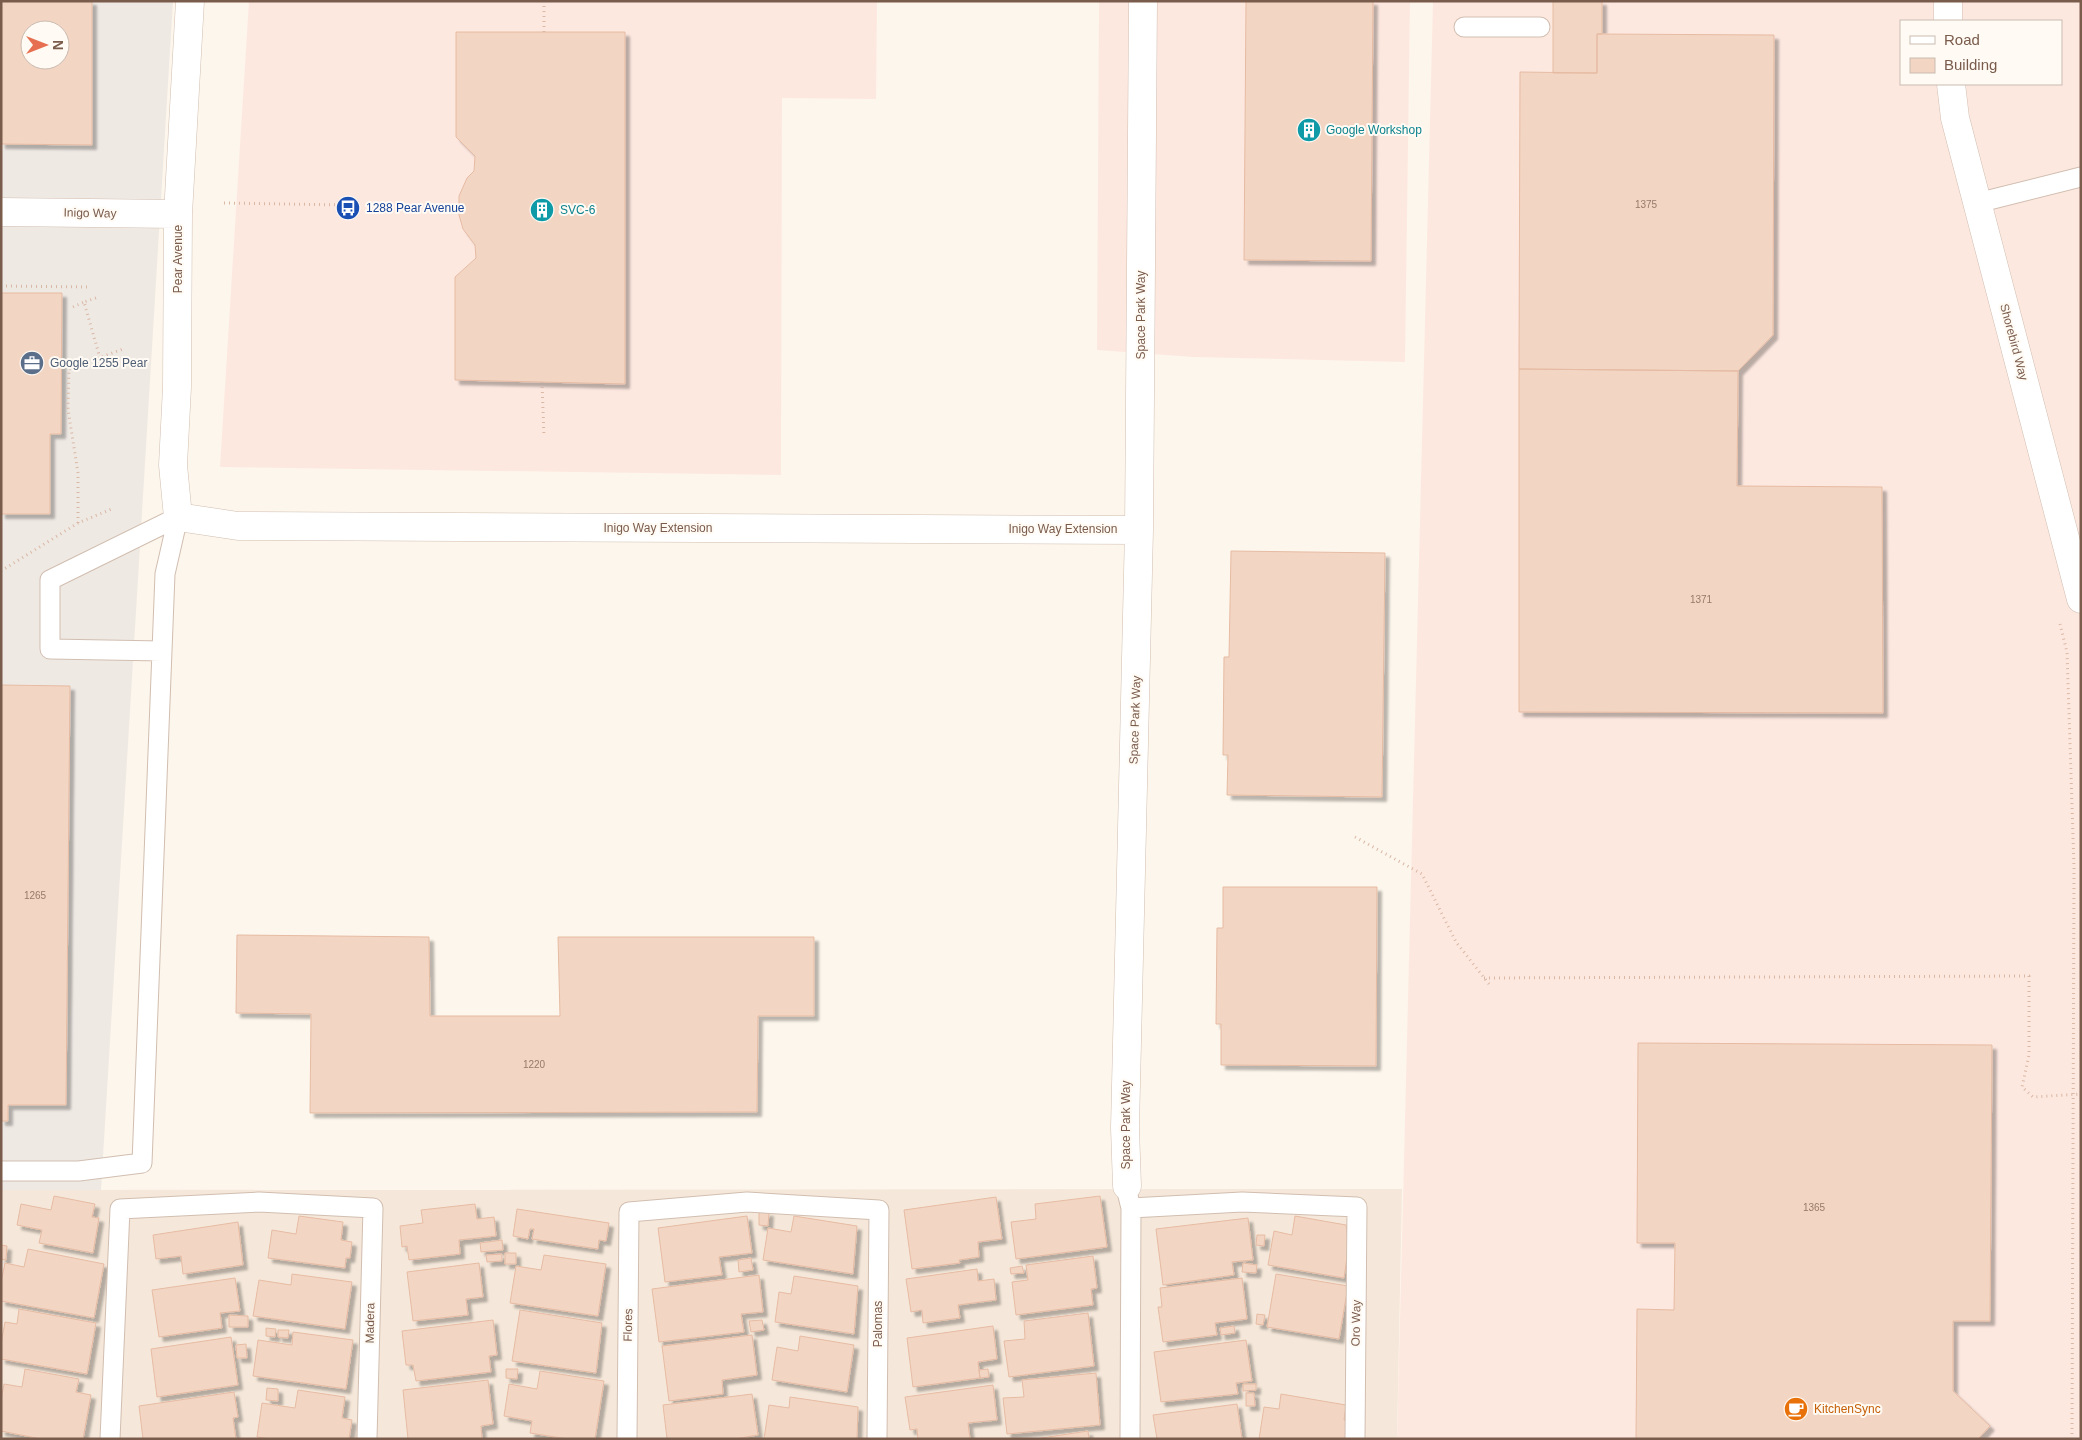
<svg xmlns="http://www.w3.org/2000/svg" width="2082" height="1440" font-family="Arial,sans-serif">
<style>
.residential{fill:#f5e8da}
.commercial{fill:#fde8e0;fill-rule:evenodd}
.industrial{fill:#efe9e4;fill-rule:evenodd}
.building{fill:#f3d5c3;stroke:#e6bba3;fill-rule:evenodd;filter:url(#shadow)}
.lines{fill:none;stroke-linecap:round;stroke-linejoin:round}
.service-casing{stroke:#d1beb0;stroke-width:21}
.minor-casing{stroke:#d1beb0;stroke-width:29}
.path{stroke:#d9b8a5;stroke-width:3;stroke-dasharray:1 4;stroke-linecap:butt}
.service{stroke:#fff;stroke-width:19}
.minor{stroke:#fff;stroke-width:28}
.labels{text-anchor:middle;stroke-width:4;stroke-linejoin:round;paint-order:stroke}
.number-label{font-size:10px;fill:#987a6a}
.culture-label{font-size:12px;fill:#0d838f;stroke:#fffaf3;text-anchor:start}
.transit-label{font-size:12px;fill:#164399;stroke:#fffaf3;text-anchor:start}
.street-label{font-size:12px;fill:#7a5c4d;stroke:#fffaf3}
.service-label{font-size:12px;fill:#4e5e75;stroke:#fffaf3;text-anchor:start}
.food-label{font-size:12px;fill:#c56008;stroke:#fffaf3;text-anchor:start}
</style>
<defs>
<filter id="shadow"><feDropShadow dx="4.5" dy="4.5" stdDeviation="1" flood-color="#0004"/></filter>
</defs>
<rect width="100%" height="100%" fill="#fdf6ec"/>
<!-- residential -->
<path class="residential" d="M 1402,1189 L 1397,1439 L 1,1439 L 1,1190 Z"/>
<!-- commercial -->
<path class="commercial" d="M 249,1 L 877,1 L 876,99 L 782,98 L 781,475 L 220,467 Z
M 1099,1 L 1410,1 L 1405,362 L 1193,357 L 1097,350 Z
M 1433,1 L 2081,1 L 2081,1439 L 1397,1439 ZM 1901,21 L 2061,21 L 2061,84 L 1901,84 Z"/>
<!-- industrial -->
<path class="industrial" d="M 1,1 L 173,1 L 101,1190 L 1,1190 ZM 30,30 L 60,30 L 60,60 L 30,60 Z"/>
<!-- building -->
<path class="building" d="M 1,1 L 92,1 L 92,145 L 1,144 ZM 30,30 L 60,30 L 60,60 L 30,60 Z
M 1246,1 L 1373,1 L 1371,261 L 1244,260 Z
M 1553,1 L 1602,1 L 1602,34 L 1597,34 L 1597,73 L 1553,73 Z
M 456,32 L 625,32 L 625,384 L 455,380 L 455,277 L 476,258 L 475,245 L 463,229 L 459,215 L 459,196 L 467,178 L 474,171 L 475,156 L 456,137 Z
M 1597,34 L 1774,35 L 1773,335 L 1738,371 L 1519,369 L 1520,72 L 1597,73 Z
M 1,293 L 62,293 L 61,434 L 50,434 L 50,514 L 1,514 Z
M 1519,369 L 1738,371 L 1737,486 L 1882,487 L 1883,713 L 1519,712 Z
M 1231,551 L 1385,553 L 1382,797 L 1227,795 L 1228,755 L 1223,755 L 1224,657 L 1229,657 Z
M 1,685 L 70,686 L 66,1105 L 8,1105 L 8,1121 L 1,1121 Z
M 1223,887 L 1377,887 L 1376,1066 L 1221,1065 L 1221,1024 L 1216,1024 L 1217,928 L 1223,928 Z
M 237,935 L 429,937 L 430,1016 L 560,1016 L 558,937 L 814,937 L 814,1016 L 758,1016 L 757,1112 L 310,1113 L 311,1014 L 236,1013 Z
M 1638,1043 L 1992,1045 L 1990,1321 L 1953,1321 L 1953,1391 L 1990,1426 L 1978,1439 L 1636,1439 L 1637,1309 L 1674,1310 L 1675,1243 L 1637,1243 Z
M 54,1196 L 95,1204 L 92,1217 L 99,1218 L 93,1253 L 39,1243 L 42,1230 L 17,1225 L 21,1204 L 51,1210 Z
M 1100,1196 L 1107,1247 L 1016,1259 L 1011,1222 L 1036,1219 L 1035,1204 Z
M 996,1197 L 1002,1239 L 978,1242 L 979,1257 L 959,1260 L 960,1263 L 912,1269 L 904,1210 Z
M 475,1204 L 477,1219 L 494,1217 L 496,1236 L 459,1240 L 460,1254 L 409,1260 L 407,1246 L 402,1247 L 400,1226 L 423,1223 L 421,1210 Z
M 517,1209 L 609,1223 L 606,1241 L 599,1240 L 598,1249 L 532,1239 L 534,1229 L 530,1229 L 528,1239 L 513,1236 Z
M 759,1212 L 769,1212 L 768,1226 L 759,1225 Z
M 299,1216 L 343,1222 L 341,1240 L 352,1242 L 350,1258 L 346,1258 L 345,1268 L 268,1258 L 272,1230 L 296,1234 Z
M 747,1216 L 752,1253 L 719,1257 L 722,1275 L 665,1282 L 658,1228 Z
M 794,1216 L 857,1226 L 853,1274 L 763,1260 L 768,1228 L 791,1232 Z
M 1295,1216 L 1346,1225 L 1349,1243 L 1344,1278 L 1268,1265 L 1274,1231 L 1292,1235 Z
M 1248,1218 L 1253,1260 L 1232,1262 L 1234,1275 L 1163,1285 L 1156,1229 Z
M 238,1222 L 243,1265 L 183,1274 L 181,1256 L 156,1259 L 153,1235 Z
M 1257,1235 L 1265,1235 L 1264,1246 L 1256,1245 Z
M 502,1240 L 503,1250 L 481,1252 L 480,1243 Z
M 1,1245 L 7,1246 L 6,1260 L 1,1259 Z
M 28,1249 L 104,1264 L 94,1318 L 1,1301 L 1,1282 L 5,1263 L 24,1267 Z
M 505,1253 L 516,1253 L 516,1264 L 505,1264 Z
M 502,1254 L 502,1261 L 487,1262 L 486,1255 Z
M 544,1255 L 606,1264 L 598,1316 L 510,1303 L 516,1266 L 541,1270 Z
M 1093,1256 L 1097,1288 L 1091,1289 L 1093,1305 L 1016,1315 L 1012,1282 L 1028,1280 L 1026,1265 Z
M 751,1258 L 753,1270 L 739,1272 L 738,1260 Z
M 479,1263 L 483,1297 L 466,1299 L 468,1315 L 413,1321 L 407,1272 Z
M 1243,1263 L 1257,1265 L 1256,1273 L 1242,1272 Z
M 1022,1266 L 1024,1273 L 1011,1274 L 1010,1268 Z
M 977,1269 L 978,1281 L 994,1279 L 996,1300 L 958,1305 L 960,1318 L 923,1323 L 922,1310 L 911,1312 L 906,1279 Z
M 292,1274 L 352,1282 L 345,1329 L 253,1316 L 259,1280 L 291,1285 Z
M 1276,1274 L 1348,1286 L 1339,1339 L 1267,1327 Z
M 759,1275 L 763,1312 L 741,1314 L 744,1332 L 659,1342 L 652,1289 Z
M 794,1276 L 858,1286 L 854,1334 L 775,1322 L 779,1292 L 791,1294 Z
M 235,1278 L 240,1311 L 220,1313 L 222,1328 L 159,1337 L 152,1290 Z
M 1242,1278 L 1247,1319 L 1215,1323 L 1217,1335 L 1163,1342 L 1158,1307 L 1162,1307 L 1160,1288 Z
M 19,1309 L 96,1323 L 87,1374 L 1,1359 L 1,1344 L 5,1322 L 17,1324 Z
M 520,1310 L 602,1323 L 596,1373 L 512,1361 Z
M 1088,1313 L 1094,1366 L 1009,1377 L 1004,1341 L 1025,1339 L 1024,1321 Z
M 1257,1314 L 1265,1315 L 1263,1325 L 1256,1324 Z
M 229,1315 L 248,1316 L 248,1327 L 229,1327 Z
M 493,1320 L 497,1355 L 489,1356 L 491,1372 L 416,1381 L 413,1365 L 406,1365 L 402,1331 Z
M 762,1320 L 764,1330 L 751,1332 L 749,1321 Z
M 993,1326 L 997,1359 L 978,1362 L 980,1378 L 913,1387 L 907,1338 Z
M 1234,1326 L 1235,1333 L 1221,1335 L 1220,1328 Z
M 266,1328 L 276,1329 L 275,1337 L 266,1336 Z
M 278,1330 L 289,1330 L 288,1338 L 278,1337 Z
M 293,1332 L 353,1340 L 346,1389 L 253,1376 L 258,1340 L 292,1345 Z
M 752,1335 L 757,1375 L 722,1380 L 723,1394 L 669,1401 L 662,1346 Z
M 800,1336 L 854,1345 L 847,1392 L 772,1380 L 777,1347 L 798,1351 Z
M 231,1337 L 238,1385 L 157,1397 L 151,1349 Z
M 1246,1340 L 1252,1381 L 1236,1383 L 1238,1394 L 1161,1402 L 1154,1352 Z
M 246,1344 L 247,1358 L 237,1358 L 236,1345 Z
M 25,1369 L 79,1379 L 76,1392 L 91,1395 L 83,1439 L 41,1439 L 1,1431 L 1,1400 L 4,1384 L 22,1387 Z
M 506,1369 L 518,1369 L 517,1379 L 506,1378 Z
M 988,1369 L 989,1377 L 980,1378 L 979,1370 Z
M 540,1371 L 604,1381 L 595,1439 L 568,1439 L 530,1433 L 532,1421 L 504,1416 L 509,1384 L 537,1389 Z
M 1096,1373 L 1100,1425 L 1007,1434 L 1003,1398 L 1024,1397 L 1022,1380 Z
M 488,1380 L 493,1424 L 481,1426 L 482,1439 L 408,1439 L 403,1390 Z
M 1243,1384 L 1256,1384 L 1256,1390 L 1243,1391 Z
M 993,1385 L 997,1420 L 968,1423 L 970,1439 L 918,1439 L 917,1429 L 910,1430 L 905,1397 Z
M 267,1388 L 278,1389 L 278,1401 L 266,1400 Z
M 298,1390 L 345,1397 L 342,1418 L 352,1420 L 349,1439 L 271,1439 L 257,1437 L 262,1403 L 295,1408 Z
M 234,1392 L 238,1417 L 233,1418 L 236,1439 L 143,1439 L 139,1406 Z
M 1246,1393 L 1254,1393 L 1255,1406 L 1246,1406 Z
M 752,1394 L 758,1435 L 734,1439 L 667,1439 L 663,1405 Z
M 1281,1394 L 1346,1405 L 1344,1420 L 1348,1421 L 1345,1439 L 1259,1439 L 1264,1407 L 1279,1409 Z
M 790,1397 L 858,1407 L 857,1439 L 764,1439 L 769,1405 L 789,1408 Z
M 1237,1404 L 1242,1439 L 1157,1439 L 1153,1415 Z
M 1088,1431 L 1089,1439 L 1035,1439 Z"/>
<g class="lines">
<!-- service casing -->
<g class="service-casing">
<path id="service" d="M 1464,27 L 1540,27
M 1977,203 L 2081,177
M 162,651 L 50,649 L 50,580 L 178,517
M 1,1171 L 79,1171 L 142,1163 L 165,574 L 178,517
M 1128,1196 L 1131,1208 L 1130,1439
M 1131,1208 L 1242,1202 L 1357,1207 L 1355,1439
M 110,1439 L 120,1209 L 259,1202 L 373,1208 L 367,1439
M 627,1439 L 629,1212 L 747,1202 L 879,1210 L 877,1439"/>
</g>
<!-- minor casing -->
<g class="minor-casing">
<path id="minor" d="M 190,1 L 178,214 L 177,387 L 173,465 L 178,517 L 238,526 L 1139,530
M 1948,21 L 1948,1
M 1951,84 L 1955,118 L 2081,599
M 1,212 L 178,214
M 1127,1186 L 1125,1128 L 1139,530 L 1143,1"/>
</g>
<!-- path -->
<path class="path" d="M 544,1 L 544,32
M 224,203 L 345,205
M 1,286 L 90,287
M 96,298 L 84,302 L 100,358
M 73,307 L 84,302
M 542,382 L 544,437
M 78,523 L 78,473 L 68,409 L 69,369 L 123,349
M 1,571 L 78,523 L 114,508
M 2060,624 L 2067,652 L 2074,867 L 2072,1439
M 1355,837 L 1422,874 L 1456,942 L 1489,984
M 1484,978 L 2029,976 L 2029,1055 L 2022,1087 L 2033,1097 L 2081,1094"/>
<!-- service -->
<use href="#service" class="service"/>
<!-- minor -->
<use href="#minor" class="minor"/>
</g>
<!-- icons -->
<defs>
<g id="building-disc" transform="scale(1.25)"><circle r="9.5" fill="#0f9aa8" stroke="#fffaf3"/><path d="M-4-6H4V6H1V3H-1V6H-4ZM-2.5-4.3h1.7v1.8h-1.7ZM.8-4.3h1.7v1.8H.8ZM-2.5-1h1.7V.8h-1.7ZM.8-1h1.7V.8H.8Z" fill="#fff"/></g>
<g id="bus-disc" transform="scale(1.25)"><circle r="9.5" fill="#1a4fb4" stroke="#fffaf3"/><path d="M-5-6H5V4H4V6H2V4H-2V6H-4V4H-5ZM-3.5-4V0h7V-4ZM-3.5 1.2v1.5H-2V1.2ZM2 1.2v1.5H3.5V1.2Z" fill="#fff"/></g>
<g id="office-disc" transform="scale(1.25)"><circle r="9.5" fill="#5c6f8a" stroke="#fffaf3"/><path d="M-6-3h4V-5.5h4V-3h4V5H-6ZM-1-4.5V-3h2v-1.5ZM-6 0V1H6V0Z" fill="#fff"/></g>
<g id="cafe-disc" transform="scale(1.25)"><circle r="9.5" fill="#e8710a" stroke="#fffaf3"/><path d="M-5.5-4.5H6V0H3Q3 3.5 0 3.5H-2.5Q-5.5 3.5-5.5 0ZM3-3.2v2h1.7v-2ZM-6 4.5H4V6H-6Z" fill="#fff"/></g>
</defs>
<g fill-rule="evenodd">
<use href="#building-disc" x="1309" y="130"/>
<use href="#bus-disc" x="348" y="208"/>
<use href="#building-disc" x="542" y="210"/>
<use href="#office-disc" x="32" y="363"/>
<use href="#cafe-disc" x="1796" y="1409"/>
</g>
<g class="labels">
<!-- number labels -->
<g class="number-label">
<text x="1646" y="208">1375</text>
<text x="1701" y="603">1371</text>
<text x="35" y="899">1265</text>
<text x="534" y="1068">1220</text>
<text x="1814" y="1211">1365</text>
</g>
<!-- culture labels -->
<g class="culture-label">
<text x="1326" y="134">Google Workshop</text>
<text x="560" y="214">SVC-6</text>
</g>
<!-- transit labels -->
<g class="transit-label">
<text x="366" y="212">1288 Pear Avenue</text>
</g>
<!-- street labels -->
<g class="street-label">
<text transform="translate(90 213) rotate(1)" y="4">Inigo Way</text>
<text transform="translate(178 259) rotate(-90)" y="4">Pear Avenue</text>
<text transform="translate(1141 315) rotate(-90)" y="4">Space Park Way</text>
<text transform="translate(2014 342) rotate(75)" y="4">Shorebird Way</text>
<text x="658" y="532">Inigo Way Extension</text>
<text x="1063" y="533">Inigo Way Extension</text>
<text transform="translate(1135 720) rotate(-88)" y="4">Space Park Way</text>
<text transform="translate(1126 1125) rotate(-90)" y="4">Space Park Way</text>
<text transform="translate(370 1323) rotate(-89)" y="4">Madera</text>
<text transform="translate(1356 1323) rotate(-89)" y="4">Oro Way</text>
<text transform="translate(878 1324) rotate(-90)" y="4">Palomas</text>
<text transform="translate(628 1325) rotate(-89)" y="4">Flores</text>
</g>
<!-- service labels -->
<g class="service-label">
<text x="50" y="367">Google 1255 Pear</text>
</g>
<!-- food labels -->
<g class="food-label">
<text x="1814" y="1413">KitchenSync</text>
</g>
</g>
<!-- border -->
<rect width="2082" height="1440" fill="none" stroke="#7a5c4d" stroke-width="5"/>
<!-- legend -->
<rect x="1900" y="20" width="162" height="65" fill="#fffaf3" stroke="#cabbb1"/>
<rect x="1910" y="36" width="25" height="8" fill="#ffffff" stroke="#cabbb1"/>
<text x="1944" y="45" font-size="15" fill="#7a5c4d">Road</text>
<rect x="1910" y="58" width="25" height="15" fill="#f3d5c3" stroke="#cabbb1"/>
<text x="1944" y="70" font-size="15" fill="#7a5c4d">Building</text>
<!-- north arrow -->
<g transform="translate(45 45) rotate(90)"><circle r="24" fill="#fffaf3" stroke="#cabbb1"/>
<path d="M0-4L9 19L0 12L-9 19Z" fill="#e76f51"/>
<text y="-8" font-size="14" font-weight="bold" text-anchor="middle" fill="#7a5c4d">N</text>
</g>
</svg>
